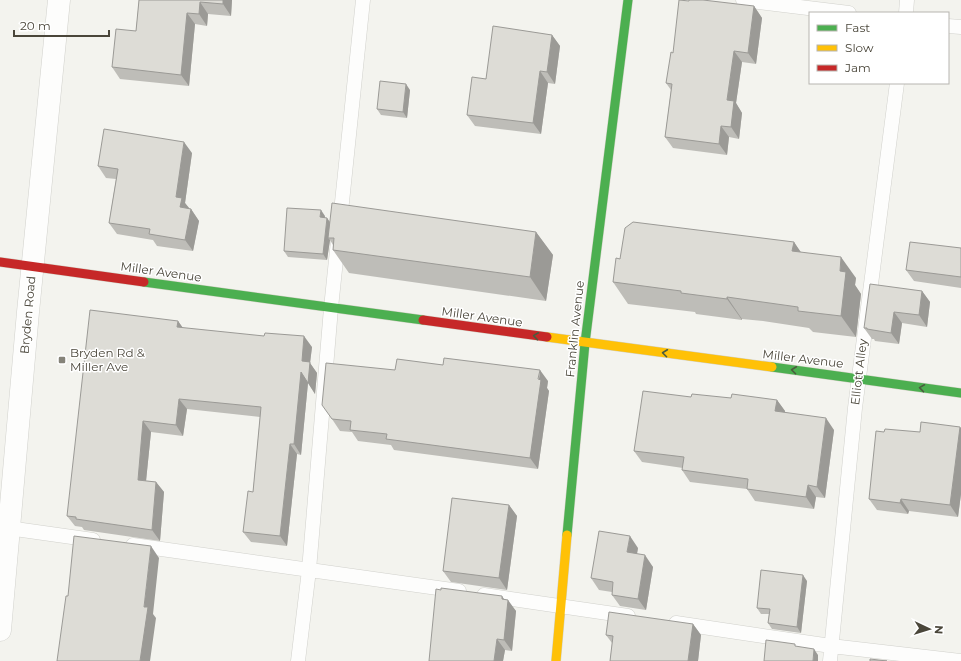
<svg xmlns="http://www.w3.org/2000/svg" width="961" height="661" font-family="Montserrat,sans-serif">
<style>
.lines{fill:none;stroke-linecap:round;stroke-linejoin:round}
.lane-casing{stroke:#d1d1cc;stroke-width:15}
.street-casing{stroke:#d1d1cc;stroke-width:23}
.fast-casing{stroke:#d2d1c5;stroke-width:10}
.slow-casing{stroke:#d2d1c5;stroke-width:10}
.jam-casing{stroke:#d2d1c5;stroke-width:10}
.lane{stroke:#fdfdfc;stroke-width:14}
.street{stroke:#fdfdfc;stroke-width:22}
.fast{stroke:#4caf50;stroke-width:9}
.slow{stroke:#ffc107;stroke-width:9}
.jam{stroke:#c62828;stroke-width:9}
.wall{fill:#bebdb8}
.shaded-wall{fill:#9b9a96}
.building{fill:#dddcd6;stroke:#9b9a96}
.oneway{stroke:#4a5b3e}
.poi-dot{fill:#858379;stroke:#fff;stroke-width:1.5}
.labels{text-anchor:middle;stroke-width:3;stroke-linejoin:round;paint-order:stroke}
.street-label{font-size:12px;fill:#4a463a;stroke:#fff}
.poi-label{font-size:12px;fill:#4a463a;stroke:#fff;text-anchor:start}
</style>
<rect width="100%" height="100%" fill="#f3f3ee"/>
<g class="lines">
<!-- lane casing -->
<g class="lane-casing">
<path id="lane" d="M 743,0 L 849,13
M 906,13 L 907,0
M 948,26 L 961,27
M 1,527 L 93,540
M 133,545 L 459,591
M 484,595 L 628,616
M 676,623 L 831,646 L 961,661
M 298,661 L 309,570 L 331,308 L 363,0
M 830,661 L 855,408 L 897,83"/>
</g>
<!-- street casing -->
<g class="street-casing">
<path id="street" d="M 0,630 L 28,312 L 59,0"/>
</g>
<!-- fast casing -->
<g class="fast-casing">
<path id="fast" d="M 144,282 L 423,320
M 772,367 L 961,393
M 567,535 L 585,343 L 628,0"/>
</g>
<!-- slow casing -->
<g class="slow-casing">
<path id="slow" d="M 547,337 L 772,367
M 556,661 L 567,535"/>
</g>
<!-- jam casing -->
<g class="jam-casing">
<path id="jam" d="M 0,262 L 144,282
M 423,320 L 547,337"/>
</g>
<!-- lane -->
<use href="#lane" class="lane"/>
<!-- street -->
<use href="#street" class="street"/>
<!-- fast -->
<use href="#fast" class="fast"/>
<!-- slow -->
<use href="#slow" class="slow"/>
<!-- jam -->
<use href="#jam" class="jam"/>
</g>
<!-- wall -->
<path class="wall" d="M 139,0 L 232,0 L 231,16 L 208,14 L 207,26 L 195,24 L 189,86 L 120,79 L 112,67 L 136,31 Z
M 754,6 L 762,18 L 756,64 L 742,62 L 736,103 L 742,113 L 739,139 L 729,137 L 727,155 L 673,148 L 665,137 L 671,90 L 666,83 L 673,53 Z
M 552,35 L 560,46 L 555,84 L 548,83 L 541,134 L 475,126 L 467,115 L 486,79 Z
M 410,90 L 407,118 L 381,115 L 377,109 Z
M 192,153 L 185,203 L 189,209 L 191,209 L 199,221 L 193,251 L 157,246 L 153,240 L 117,234 L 109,223 L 116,179 L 106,178 L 98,166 Z
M 325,216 L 325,218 L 327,218 L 330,222 L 536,232 L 553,255 L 546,301 L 349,273 L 333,250 L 333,245 L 330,240 L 327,260 L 288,257 L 284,251 Z
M 794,242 L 800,252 L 856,278 L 855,285 L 861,294 L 856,337 L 813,332 L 809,328 L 763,321 L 742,319 L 742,320 L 696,314 L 695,312 L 628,304 L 613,282 L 620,259 Z
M 961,248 L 961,288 L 914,281 L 906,270 Z
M 922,291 L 930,302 L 927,327 L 902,323 L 899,344 L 875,341 L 874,339 L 872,339 L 864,328 Z
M 178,321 L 183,328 L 312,347 L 310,363 L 317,373 L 315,394 L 308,383 L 301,455 L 297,454 L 287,546 L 251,542 L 243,532 L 253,492 L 260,417 L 187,409 L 183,436 L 151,432 L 146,481 L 156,482 L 164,492 L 160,541 L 84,530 L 82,527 L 75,526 L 67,516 Z
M 395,370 L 548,381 L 547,388 L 549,391 L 538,469 L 394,450 L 391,445 L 358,441 L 352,432 L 340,431 L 332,419 Z
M 691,397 L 777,400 L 785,411 L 785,413 L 834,430 L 825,498 L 816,497 L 814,509 L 755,501 L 747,489 L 690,482 L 682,470 L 683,468 L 642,462 L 634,451 Z
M 961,428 L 961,494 L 958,517 L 909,511 L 908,514 L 877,510 L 869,499 L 884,432 L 920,432 Z
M 509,505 L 517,516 L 507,590 L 451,582 L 443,571 Z
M 638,548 L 637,554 L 653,567 L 646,610 L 620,606 L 612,595 L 612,592 L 599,590 L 591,578 Z
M 807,581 L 801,633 L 772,629 L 768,623 L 769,614 L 761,614 L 757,608 Z
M 504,599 L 516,611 L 512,651 L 505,650 L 503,661 L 429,661 Z
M 693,624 L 701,635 L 698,661 L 610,661 L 612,643 L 606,635 Z"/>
<!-- shaded-wall -->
<path class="shaded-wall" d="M 223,0 L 232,0 L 231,16 L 223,4 Z
M 200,2 L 208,14 L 207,26 L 199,14 Z
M 754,6 L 762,18 L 756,64 L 748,53 Z
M 187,13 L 195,24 L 189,86 L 181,75 Z
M 552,35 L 560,46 L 555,84 L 547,72 Z
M 734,51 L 742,62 L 736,103 L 742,113 L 739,139 L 731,127 L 727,100 Z
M 540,71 L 548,83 L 541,134 L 533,123 Z
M 406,84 L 410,90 L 407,118 L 403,112 Z
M 721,126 L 729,137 L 727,155 L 719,144 Z
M 184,142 L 192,153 L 185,203 L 190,209 L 180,207 L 176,197 Z
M 191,209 L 199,221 L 193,251 L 185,240 Z
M 321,210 L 325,216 L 324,223 L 320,217 Z
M 327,218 L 331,224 L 328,238 L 330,240 L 327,260 L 323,254 Z
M 536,232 L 553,255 L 546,301 L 530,277 Z
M 794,242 L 809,264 L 792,251 Z
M 841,257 L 856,278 L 855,285 L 861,294 L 856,337 L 841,316 L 840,271 Z
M 922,291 L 930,302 L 927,327 L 919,315 Z
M 727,297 L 742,319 L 742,320 L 727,299 Z
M 894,312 L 902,323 L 899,344 L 891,333 Z
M 178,321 L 185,331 L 177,327 Z
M 304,336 L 312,347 L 310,363 L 317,373 L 315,394 L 308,383 L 301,455 L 294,444 Z
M 540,370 L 548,381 L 547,388 L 549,391 L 538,469 L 530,458 Z
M 179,399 L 187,409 L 183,436 L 176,425 Z
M 777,400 L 785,411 L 783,423 L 775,411 Z
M 826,418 L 834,430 L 825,498 L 817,487 Z
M 143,421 L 151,432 L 145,491 L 138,480 Z
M 960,427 L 961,428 L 961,494 L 958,517 L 950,505 Z
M 290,444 L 297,454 L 287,546 L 280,536 Z
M 156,482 L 164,492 L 160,541 L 152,530 Z
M 808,485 L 816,497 L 814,509 L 806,497 Z
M 901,499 L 909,511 L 908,514 L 900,503 Z
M 509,505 L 517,516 L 507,590 L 499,578 Z
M 630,536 L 638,548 L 635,564 L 627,552 Z
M 151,546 L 159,558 L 153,614 L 156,618 L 150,661 L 140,661 L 144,607 Z
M 645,555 L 653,567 L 646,610 L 638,599 Z
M 803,575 L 807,581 L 801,633 L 797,627 Z
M 502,596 L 508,605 L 508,600 L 516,611 L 512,651 L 504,640 Z
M 693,624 L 701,635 L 698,661 L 688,661 Z
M 497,639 L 505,650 L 503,661 L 494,661 Z
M 814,649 L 818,655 L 818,661 L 813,661 Z"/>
<!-- building -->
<path class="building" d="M 139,0 L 223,0 L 223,4 L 200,2 L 199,14 L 187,13 L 181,75 L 112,67 L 116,29 L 136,31 Z
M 679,0 L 689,1 L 689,0 L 703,0 L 754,6 L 748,53 L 734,51 L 727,100 L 734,101 L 731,127 L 721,126 L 719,144 L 665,137 L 672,84 L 666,83 L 671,52 L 673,53 Z
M 493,26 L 552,35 L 547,72 L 540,71 L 533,123 L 467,115 L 472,77 L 486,79 Z
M 380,81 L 406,84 L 403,112 L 377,109 Z
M 104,129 L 184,142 L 176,197 L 182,198 L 180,207 L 191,209 L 185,240 L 149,234 L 150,229 L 109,223 L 118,169 L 98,166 Z
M 332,203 L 536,232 L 530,277 L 333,250 L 334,238 L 328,238 Z
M 287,208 L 321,210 L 320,217 L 327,218 L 323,254 L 284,251 Z
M 633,222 L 794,242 L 792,251 L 841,257 L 840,271 L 846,272 L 841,316 L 798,311 L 798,307 L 748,300 L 727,297 L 727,299 L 681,293 L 681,291 L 613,282 L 616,258 L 620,259 L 625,228 Z
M 910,242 L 961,248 L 961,277 L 906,270 Z
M 870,284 L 922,291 L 919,315 L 894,312 L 891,333 L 867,329 L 867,328 L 864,328 Z
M 90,310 L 178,321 L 177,327 L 264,336 L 265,333 L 304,336 L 302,361 L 310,362 L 308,383 L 301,372 L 294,444 L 290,444 L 280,536 L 243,532 L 248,491 L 253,492 L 261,407 L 179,399 L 176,425 L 143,421 L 138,480 L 156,482 L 152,530 L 76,519 L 76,517 L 67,516 Z
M 444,358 L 540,370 L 538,379 L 541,380 L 530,458 L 386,439 L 387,434 L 350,430 L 351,421 L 332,419 L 322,405 L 326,363 L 395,370 L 397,359 L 443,365 Z
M 643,391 L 691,397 L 692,394 L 731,398 L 732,394 L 777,400 L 775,411 L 826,418 L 817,487 L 808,485 L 806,497 L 747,489 L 748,479 L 682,470 L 684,457 L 634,451 Z
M 921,422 L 960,427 L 950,505 L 901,499 L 900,503 L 869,499 L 876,431 L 884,432 L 885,429 L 920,432 Z
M 452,498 L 509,505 L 499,578 L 443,571 Z
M 599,531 L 630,536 L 627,552 L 645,555 L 638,599 L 612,595 L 613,582 L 591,578 Z
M 74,536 L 151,546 L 144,607 L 148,607 L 140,661 L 57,661 L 66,596 L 68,596 Z
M 761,570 L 803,575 L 797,627 L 768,623 L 770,609 L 757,608 Z
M 441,588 L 502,596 L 502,599 L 508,600 L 504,640 L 497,639 L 494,661 L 429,661 L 436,589 L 441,590 Z
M 609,612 L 693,624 L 688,661 L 610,661 L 613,636 L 606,635 Z
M 766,640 L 795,644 L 795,646 L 814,649 L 813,661 L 764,661 Z
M 870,659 L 887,661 L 870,661 Z"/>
<!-- one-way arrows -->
<defs><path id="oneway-chevron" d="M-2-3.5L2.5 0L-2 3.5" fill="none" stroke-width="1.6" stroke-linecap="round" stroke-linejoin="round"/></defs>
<g class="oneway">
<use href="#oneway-chevron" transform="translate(536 336) rotate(-172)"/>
<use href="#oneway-chevron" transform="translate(665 353) rotate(-173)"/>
<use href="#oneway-chevron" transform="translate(794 370) rotate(-173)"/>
<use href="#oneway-chevron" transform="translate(922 388) rotate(-172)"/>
</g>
<!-- markers -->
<rect class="poi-dot" x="58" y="356" width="8" height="8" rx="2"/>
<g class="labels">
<!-- street labels -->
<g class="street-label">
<text transform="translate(161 272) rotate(8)" y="4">Miller Avenue</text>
<text transform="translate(28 315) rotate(-85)" y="4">Bryden Road</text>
<text transform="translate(482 317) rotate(8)" y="4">Miller Avenue</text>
<text transform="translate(575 329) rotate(-84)" y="4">Franklin Avenue</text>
<text transform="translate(803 359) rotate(7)" y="4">Miller Avenue</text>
<text transform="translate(859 372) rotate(-83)" y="4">Elliott Alley</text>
</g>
<!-- poi labels -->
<g class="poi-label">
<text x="70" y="357">Bryden Rd &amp;<tspan x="70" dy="14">Miller Ave</tspan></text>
</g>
</g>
<!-- legend -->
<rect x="809" y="12" width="140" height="72" fill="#ffffff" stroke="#b7b5b0"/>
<rect x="817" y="25" width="20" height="6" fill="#4caf50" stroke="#b7b5b0"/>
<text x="845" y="32" font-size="12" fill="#4a463a">Fast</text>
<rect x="817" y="45" width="20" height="6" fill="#ffc107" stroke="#b7b5b0"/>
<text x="845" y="52" font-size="12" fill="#4a463a">Slow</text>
<rect x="817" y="65" width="20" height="6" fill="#c62828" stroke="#b7b5b0"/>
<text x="845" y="72" font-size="12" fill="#4a463a">Jam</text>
<!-- north arrow -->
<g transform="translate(929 629) rotate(94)" stroke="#ffffff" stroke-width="3" paint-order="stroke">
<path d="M0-3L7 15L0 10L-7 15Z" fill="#4a463a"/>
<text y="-6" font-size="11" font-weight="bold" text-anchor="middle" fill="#4a463a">N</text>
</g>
<!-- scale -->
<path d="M14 30v6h95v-6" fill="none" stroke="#4a463a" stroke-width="2"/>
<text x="20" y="30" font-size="12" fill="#4a463a" stroke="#ffffff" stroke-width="3" paint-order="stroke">20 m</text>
</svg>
